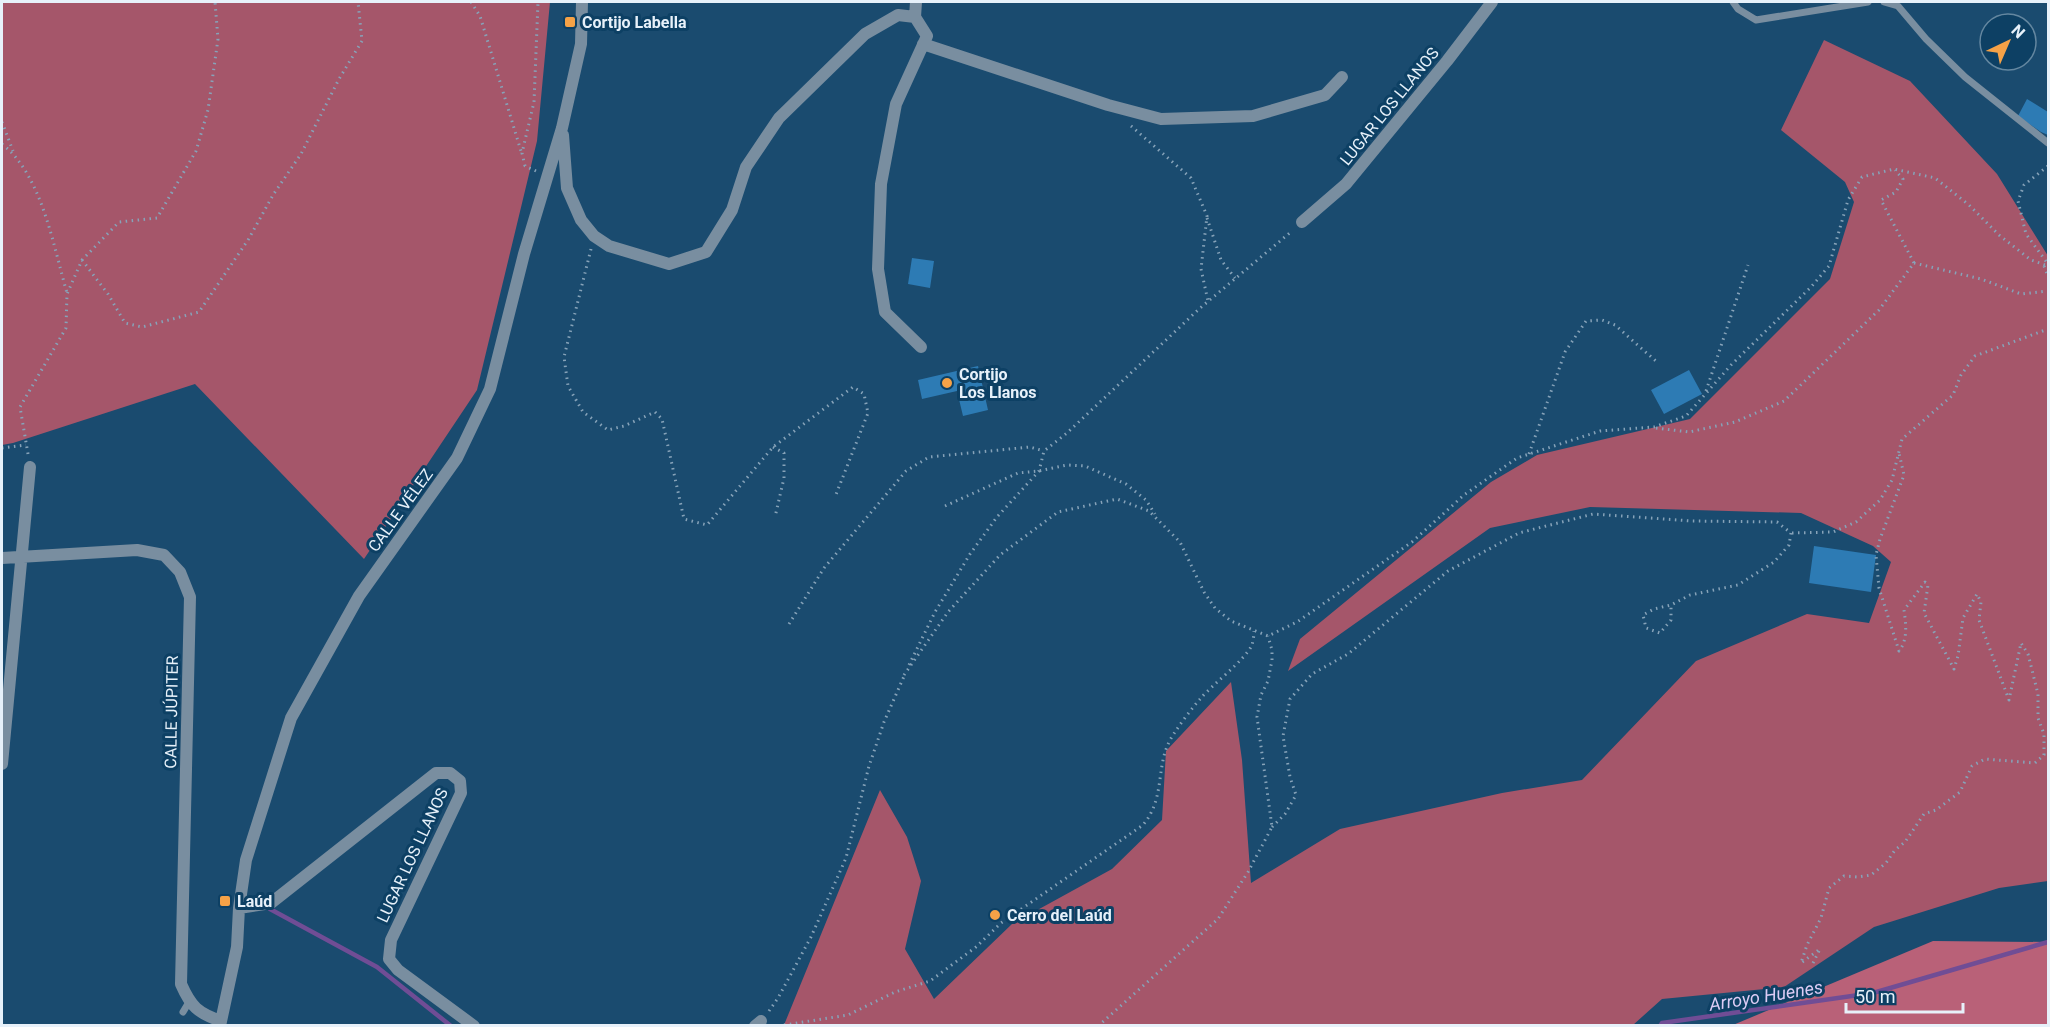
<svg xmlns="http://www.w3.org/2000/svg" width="2050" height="1027" font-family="Roboto,sans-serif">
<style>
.green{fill:#a5566a}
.forest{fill:#b96178}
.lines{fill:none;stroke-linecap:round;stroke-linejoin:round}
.stream{stroke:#704d95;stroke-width:4.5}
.building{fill:#2d7bb4}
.path{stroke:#87a3b9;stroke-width:3;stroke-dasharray:1.5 4.5;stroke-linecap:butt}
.lane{stroke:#798ea0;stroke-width:7}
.street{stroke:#798ea0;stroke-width:12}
.poi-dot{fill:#f6a247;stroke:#0d4064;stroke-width:2}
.labels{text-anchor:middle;stroke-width:6;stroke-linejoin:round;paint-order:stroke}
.poi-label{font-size:16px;font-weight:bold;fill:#e7f1fa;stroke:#0d4064;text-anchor:start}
.street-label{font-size:16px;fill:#e7f1fa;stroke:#0d4064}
.water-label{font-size:18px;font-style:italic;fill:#ddccf5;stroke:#0d4064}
</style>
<rect width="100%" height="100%" fill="#1a4b6f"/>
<!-- green -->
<path class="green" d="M 2,2 L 550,2 L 537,141 L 477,390 L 364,559 L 195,384 L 13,443 L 2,445 Z
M 1824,40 L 1910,81 L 1997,174 L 2048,256 L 2048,881 L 1999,888 L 1874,927 L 1784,987 L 1662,999 L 1633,1025 L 784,1025 L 880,790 L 907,837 L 921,881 L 905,949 L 934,999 L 1012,924 L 1112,869 L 1162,820 L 1166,751 L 1231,682 L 1242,760 L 1251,883 L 1340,829 L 1502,793 L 1582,780 L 1696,661 L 1807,614 L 1869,623 L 1891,562 L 1873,546 L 1801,513 L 1590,507 L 1490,528 L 1288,671 L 1300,639 L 1491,482 L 1537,455 L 1690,419 L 1830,279 L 1854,202 L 1845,182 L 1781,130 Z"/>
<!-- forest -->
<path class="forest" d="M 1933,941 L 2048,942 L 2048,1025 L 1733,1025 Z"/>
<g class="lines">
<!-- stream -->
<path class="stream" d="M 270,909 L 377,967 L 451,1026
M 1660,1026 L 1662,1023 L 1873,993 L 2048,942"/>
</g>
<!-- building -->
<path class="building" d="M 2027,99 L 2048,112 L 2048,135 L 2041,132 L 2018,116 Z
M 912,258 L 934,261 L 930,288 L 908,284 Z
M 978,366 L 988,410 L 963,416 L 957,391 L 922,399 L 918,380 Z
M 1689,370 L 1702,394 L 1664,414 L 1651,390 Z
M 1814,546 L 1876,555 L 1871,592 L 1809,583 Z"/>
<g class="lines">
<!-- path -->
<path class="path" d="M 471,2 L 480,16 L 521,151
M 2,122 L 13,151
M 1131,126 L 1191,178 L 1207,216 L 1201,269 L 1208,301
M 2,144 C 42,175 53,245 67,293
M 2048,166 L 2024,185 L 2018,201 L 2026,234 L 2048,264
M 536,171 L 525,166 L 522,153 L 534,102 L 538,2
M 1207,218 L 1221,260 L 1235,278
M 591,249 L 564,357 L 568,386 L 583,412 L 608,430 L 624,426 L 655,412 L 662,419 L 684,519 L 707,525 L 773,447 L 853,387 L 864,394 L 868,413 L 835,497
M 82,260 L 108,294 L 125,323 L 142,327 L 199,312 L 248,240 L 273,195 L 301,154 L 339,79 L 362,41 L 358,2
M 1914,263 L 1981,279 L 2021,294 L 2048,291
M 2044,266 L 2048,276
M 1706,391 L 1748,265
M 1656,428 L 1689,432 L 1735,422 L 1784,401 L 1879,310 L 1914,263 L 1881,200 L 1896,192 L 1903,179 L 1895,170
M 773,447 L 784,453 L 784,478 L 775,517
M 2,448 L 26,445
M 28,454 L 20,407 L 66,328 L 67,294 L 82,260 L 119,222 L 157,218 L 196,151 L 208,110 L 218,39 L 215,2
M 1529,454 L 1565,352 L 1586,321 L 1602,320 L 1615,325 L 1658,363
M 945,506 L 1018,473 L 1039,471 L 1067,465 L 1085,466 L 1126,484 L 1146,500 L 1155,514
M 1792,533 L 1833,532 L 1856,522 L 1880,500 L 1892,480 L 1902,439 L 1953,395 L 1961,375 L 1975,356 L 2048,329
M 789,624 L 824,568 L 906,471 L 929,457 L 1030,447 L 1044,451
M 909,665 L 935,612 L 970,554 L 997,517 L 1039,471 L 1044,451 L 1067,433 L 1199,309 L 1292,231
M 904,675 L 948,612 L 1000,555 L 1058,512 L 1117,499 L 1149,511 L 1180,542 L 1204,592 L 1215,608 L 1231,621 L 1268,636 L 1297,622 L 1412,542 L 1464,495 L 1517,458 L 1600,431 L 1654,427 L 1686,416 L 1731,365 L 1811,287 L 1829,266 L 1848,200 L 1862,177 L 1894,169 L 1935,178 L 1969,205 L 1999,235 L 2031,260 L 2048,266
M 1272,827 L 1285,814 L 1296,795 L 1290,777 L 1283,736 L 1290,699 L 1312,674 L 1348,654 L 1448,571 L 1519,533 L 1593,514 L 1692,521 L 1777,522 L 1791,533 L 1789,545 L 1774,562 L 1738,585 L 1690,595 L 1671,605 L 1654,609 L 1643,615 L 1646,628 L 1660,633 L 1671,620 L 1671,605
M 1813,963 L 1820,949 L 1801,963 L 1807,945 L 1821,918 L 1829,888 L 1844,876 L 1858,877 L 1871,875 L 1886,863 L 1895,850 L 1905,842 L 1924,814 L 1936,810 L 1960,792 L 1972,766 L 1985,759 L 2035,763 L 2044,755 L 2044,734 L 2038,718 L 2038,694 L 2028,654 L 2021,643 L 2009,700 L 1979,620 L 1981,602 L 1977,594 L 1963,618 L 1958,656 L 1954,669 L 1924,613 L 1928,585 L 1925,582 L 1904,610 C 1906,624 1908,640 1899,651 L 1879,588 L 1876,555 L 1880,539 L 1904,475 L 1899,453
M 769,1011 L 778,998 L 811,937 L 846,858 L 869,766 L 884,722 L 905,674
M 778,1026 L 848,1015 L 895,992 L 930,981 L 976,947 L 1001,923 L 1143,825 C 1167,796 1154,764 1173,735 C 1181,723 1191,709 1201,698 C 1213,684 1245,660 1252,645 C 1253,641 1254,636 1254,631
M 1098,1026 L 1218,919 L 1248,872 L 1272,827 L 1257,717 L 1261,695 L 1268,681 L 1272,660 L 1272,650 L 1268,636"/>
<!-- lane -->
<path class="lane" d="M 1733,2 L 1738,9 L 1756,20 L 1868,2
M 1884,2 L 1898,6 L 1926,39 L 1965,77 L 2048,143
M 183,1012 L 189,1002"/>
<!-- street -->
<path class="street" d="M 915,17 L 916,2
M 923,44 L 1108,105 L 1161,119 L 1253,116 L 1325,95 L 1342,77
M 563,135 L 567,188 L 581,220 L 594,236 L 609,246 L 669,264 L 706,252 L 732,210 L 746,167 L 779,118 L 865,34 L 898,15 L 915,17 L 927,36 L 896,104 L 881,184 L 878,269 L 885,312 L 921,347
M 1302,222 L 1346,184 L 1447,61 L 1492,2
M 2,558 L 137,550 L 164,555 L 180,572 L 190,597 L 181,984 C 191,1007 198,1013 221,1021
M 2,764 L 30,467
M 239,908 L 271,903 L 436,773 L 450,773 L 460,781 L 461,793 L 391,940 L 389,959 L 398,970 L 474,1026
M 220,1026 L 237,947 L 239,908 L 246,860 L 291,718 L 359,596 L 457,458 L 490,389 L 524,254 L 562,128 L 581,44 L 582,2
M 755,1026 L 761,1021"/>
</g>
<!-- markers -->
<g class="poi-dot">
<rect x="564" y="16" width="12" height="12" rx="3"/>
<circle cx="947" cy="383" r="6"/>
<rect x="219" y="895" width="12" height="12" rx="3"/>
<circle cx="995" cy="915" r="6"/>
</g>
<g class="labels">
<!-- poi labels -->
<g class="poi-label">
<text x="582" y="28">Cortijo Labella</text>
<text x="959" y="380">Cortijo<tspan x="959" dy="18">Los Llanos</tspan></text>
<text x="237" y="907">Laúd</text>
<text x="1007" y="921">Cerro del Laúd</text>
</g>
<!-- street labels -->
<g class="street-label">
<text transform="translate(1389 106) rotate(-51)" y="6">LUGAR LOS LLANOS</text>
<text transform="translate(400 510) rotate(-54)" y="6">CALLE VÉLEZ</text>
<text transform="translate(171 712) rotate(-89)" y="6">CALLE JÚPITER</text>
<text transform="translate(412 855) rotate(-65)" y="6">LUGAR LOS LLANOS</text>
</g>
<!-- water labels -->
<g class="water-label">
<text transform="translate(1766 996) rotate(-9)" y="6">Arroyo Huenes</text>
</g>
</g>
<!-- border -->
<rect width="2050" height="1027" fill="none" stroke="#e7f1fa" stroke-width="6"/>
<!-- north arrow -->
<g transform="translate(2008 42) rotate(44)"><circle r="28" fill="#0d4064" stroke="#6487a0" stroke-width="1.5"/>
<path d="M0-4.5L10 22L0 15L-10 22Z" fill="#f6a247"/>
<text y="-9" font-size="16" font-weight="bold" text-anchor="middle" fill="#e7f1fa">N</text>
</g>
<!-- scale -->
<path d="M1846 1003v9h117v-9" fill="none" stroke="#e7f1fa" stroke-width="3"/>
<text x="1855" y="1003" font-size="18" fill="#e7f1fa" stroke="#0d4064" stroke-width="4.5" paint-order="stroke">50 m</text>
</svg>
